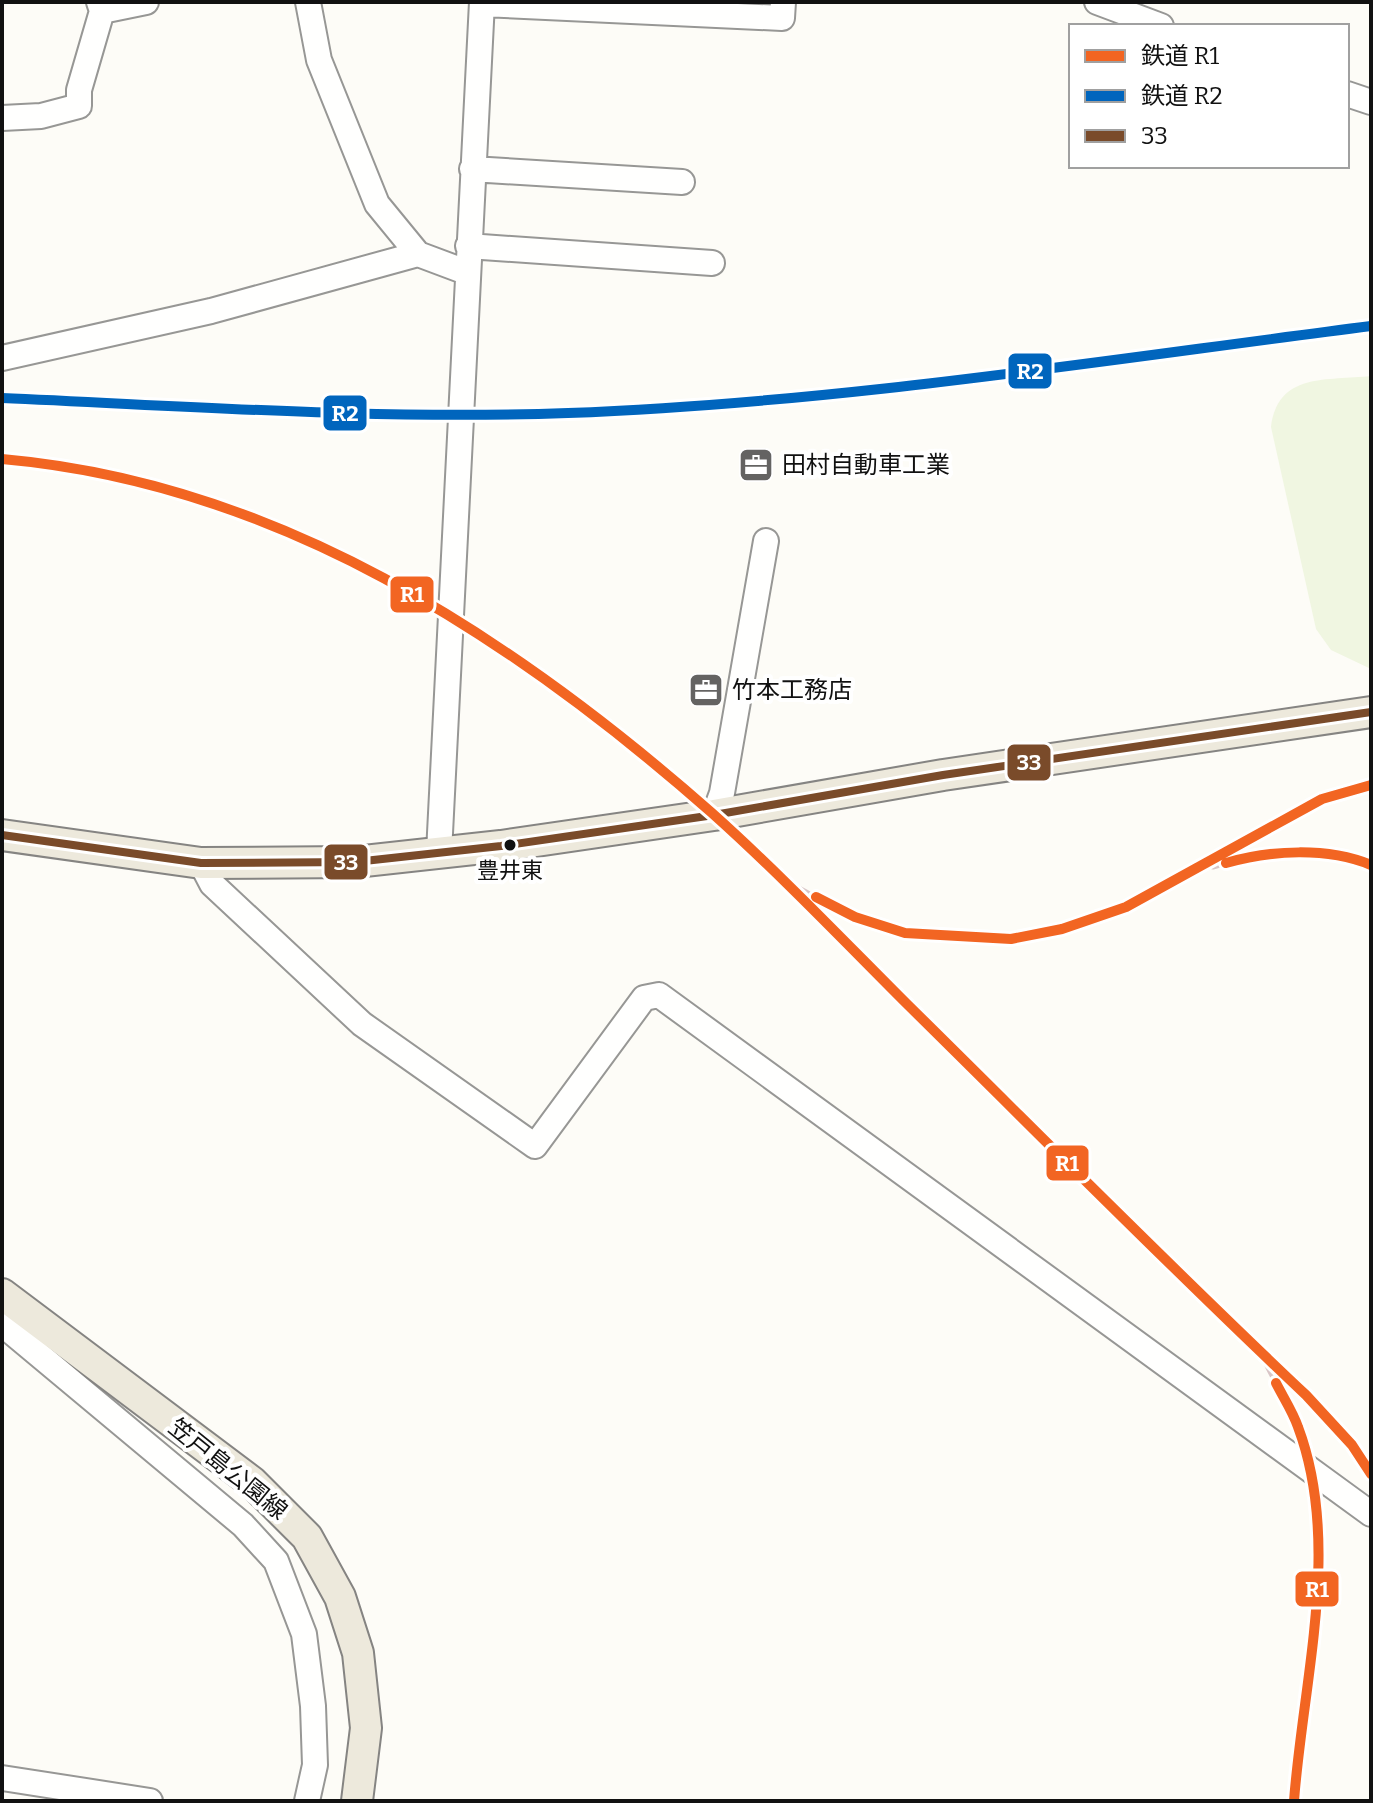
<svg xmlns="http://www.w3.org/2000/svg" width="1373" height="1803" font-family="Bitter,'Noto Sans JP',serif">
<style>
.pitch{fill:#f0f6e1}
.lines{fill:none;stroke-linecap:round;stroke-linejoin:round}
.minor-casing{stroke:#979795;stroke-width:28}
.major-casing{stroke:#858482;stroke-width:34}
.minor{stroke:#fffffe;stroke-width:24}
.major{stroke:#ede9dc;stroke-width:30}
.rail{stroke:#d9c6c7;stroke-width:5}
.bus-1-casing{stroke:#fff;stroke-width:14}
.bus-1{stroke:#7a4b2a;stroke-width:8}
.rail-1-casing{stroke:#fff;stroke-width:16}
.rail-2-casing{stroke:#fff;stroke-width:16}
.rail-1{stroke:#f26522;stroke-width:10}
.rail-2{stroke:#0065bd;stroke-width:10}
.bus-dot{fill:#111;stroke:#fff;stroke-width:3}
.labels{text-anchor:middle;stroke-width:8;stroke-linejoin:round;paint-order:stroke}
.bus-label{font-size:22px;fill:#111;stroke:#fff}
.poi-label{font-size:24px;fill:#111;stroke:#fff;text-anchor:start}
.street-label{font-size:24px;fill:#111;stroke:#fff}
.line-badge{stroke:#fff;stroke-width:3}
.badge-label{font-size:22px;text-anchor:middle;font-weight:bold;fill:#fff}
</style>
<rect width="100%" height="100%" fill="#fdfcf7"/>
<!-- pitch -->
<path class="pitch" d="M 1371,376 L 1371,669 L 1331,650 L 1316,629 L 1271,427 C 1278,372 1327,381 1371,376 Z"/>
<g class="lines">
<!-- minor casing -->
<g class="minor-casing">
<path id="minor" d="M 308,2 L 319,60 L 377,204 L 418,254 L 466,272
M 1097,2 L 1161,26
M 482,4 L 782,18 L 783,2
M 102,11 L 146,2
M 1347,94 L 1371,102
M 2,118 L 41,116 L 79,106 L 79,90 L 102,11 L 99,2
M 472,169 L 682,182
M 468,246 L 712,263
M 2,358 L 211,311 L 418,254
M 714,815 L 722,793 L 766,541
M 439,853 L 482,2
M 201,863 L 212,884 L 362,1024 L 535,1146 L 644,998 L 659,995 L 1371,1514
M 2,1324 L 243,1525 L 276,1561 L 304,1634 L 313,1706 L 315,1765 L 307,1801
M 2,1778 L 150,1801"/>
</g>
<!-- major casing -->
<g class="major-casing">
<path id="major" d="M 2,835 L 201,863 L 355,862 L 501,846 L 714,815 L 943,775 L 1371,712
M 2,1294 L 252,1482 L 307,1537 L 340,1597 L 358,1653 L 366,1728 L 357,1801"/>
</g>
<!-- minor -->
<use href="#minor" class="minor"/>
<!-- major -->
<use href="#major" class="major"/>
<!-- rail -->
<path class="rail" d="M 2,459 C 276,483 510,635 712,813 C 779,873 842,939 906,1003 C 1039,1134 1170,1267 1306,1395 L 1352,1445 L 1371,1474
M 1213,867 C 1263,852 1321,844 1371,865
M 797,887 C 816,897 836,910 856,918 C 939,951 1047,946 1128,906 C 1211,866 1281,811 1371,785
M 1266,1364 C 1276,1384 1288,1404 1297,1424 C 1342,1529 1303,1689 1294,1801"/>
<!-- bus-1 casing -->
<g class="bus-1-casing">
<path id="bus-1" d="M 2,835 L 201,863 L 355,862 L 501,846 L 714,815 L 943,775 L 1371,712"/>
</g>
<!-- bus-1 -->
<use href="#bus-1" class="bus-1"/>
<!-- rail-1 casing -->
<g class="rail-1-casing">
<path id="rail-1" d="M 2,459 C 276,483 510,635 712,813 C 779,873 842,939 906,1003 C 1039,1134 1170,1267 1306,1395 L 1352,1445 L 1371,1474
M 1226,863 C 1271,850 1327,847 1371,865
M 816,897 L 855,917 L 905,933 L 1011,939 L 1062,929 L 1126,907 L 1322,799 L 1371,785
M 1276,1383 C 1283,1397 1293,1412 1298,1427 C 1342,1544 1303,1680 1294,1801"/>
</g>
<!-- rail-2 casing -->
<g class="rail-2-casing">
<path id="rail-2" d="M 2,398 C 190,406 379,420 568,413 C 837,403 1104,360 1371,326"/>
</g>
<!-- rail-1 -->
<use href="#rail-1" class="rail-1"/>
<!-- rail-2 -->
<use href="#rail-2" class="rail-2"/>
</g>
<!-- icons -->
<defs>
<g id="office-square" transform="scale(1.8)"><rect x="-9" y="-9" width="18" height="18" rx="4" fill="#646362" stroke="#fff"/><path d="M-6-3h4V-5.5h4V-3h4V5H-6ZM-1-4.5V-3h2v-1.5ZM-6 0V1H6V0Z" fill="#fff"/></g>
</defs>
<g fill-rule="evenodd">
<use href="#office-square" x="756" y="465"/>
<use href="#office-square" x="706" y="690"/>
</g>
<!-- markers -->
<circle class="bus-dot" cx="510" cy="845" r="7"/>
<g class="labels">
<!-- bus labels -->
<g class="bus-label">
<text x="510" y="878">豊井東</text>
</g>
<!-- poi labels -->
<g class="poi-label">
<text x="782" y="473">田村自動車工業</text>
<text x="732" y="698">竹本工務店</text>
</g>
<!-- street labels -->
<g class="street-label">
<text transform="translate(228 1469) rotate(39)" y="8">笠戸島公園線</text>
</g>
</g>
<g class="line-badge">
<rect x="1007" y="352" width="46" height="38" rx="8" fill="#0065bd"/>
<rect x="322" y="394" width="46" height="38" rx="8" fill="#0065bd"/>
<rect x="389" y="575" width="46" height="39" rx="8" fill="#f26522"/>
<rect x="1006" y="743" width="46" height="39" rx="8" fill="#7a4b2a"/>
<rect x="323" y="843" width="46" height="38" rx="8" fill="#7a4b2a"/>
<rect x="1045" y="1144" width="45" height="38" rx="8" fill="#f26522"/>
<rect x="1294" y="1570" width="46" height="38" rx="8" fill="#f26522"/>
</g>
<g class="badge-label">
<text x="1030" y="379">R2</text>
<text x="345" y="421">R2</text>
<text x="412" y="602">R1</text>
<text x="1029" y="770">33</text>
<text x="346" y="870">33</text>
<text x="1067" y="1171">R1</text>
<text x="1317" y="1597">R1</text>
</g>
<!-- border -->
<rect width="1373" height="1803" fill="none" stroke="#111111" stroke-width="8"/>
<!-- legend -->
<rect x="1069" y="24" width="280" height="144" fill="#ffffff" stroke="#a0a0a0" stroke-width="2"/>
<rect x="1085" y="50" width="40" height="12" fill="#f26522" stroke="#a0a0a0" stroke-width="2"/>
<text x="1141" y="64" font-size="24" fill="#111111">鉄道 R1</text>
<rect x="1085" y="90" width="40" height="12" fill="#0065bd" stroke="#a0a0a0" stroke-width="2"/>
<text x="1141" y="104" font-size="24" fill="#111111">鉄道 R2</text>
<rect x="1085" y="130" width="40" height="12" fill="#7a4b2a" stroke="#a0a0a0" stroke-width="2"/>
<text x="1141" y="144" font-size="24" fill="#111111">33</text>
</svg>
